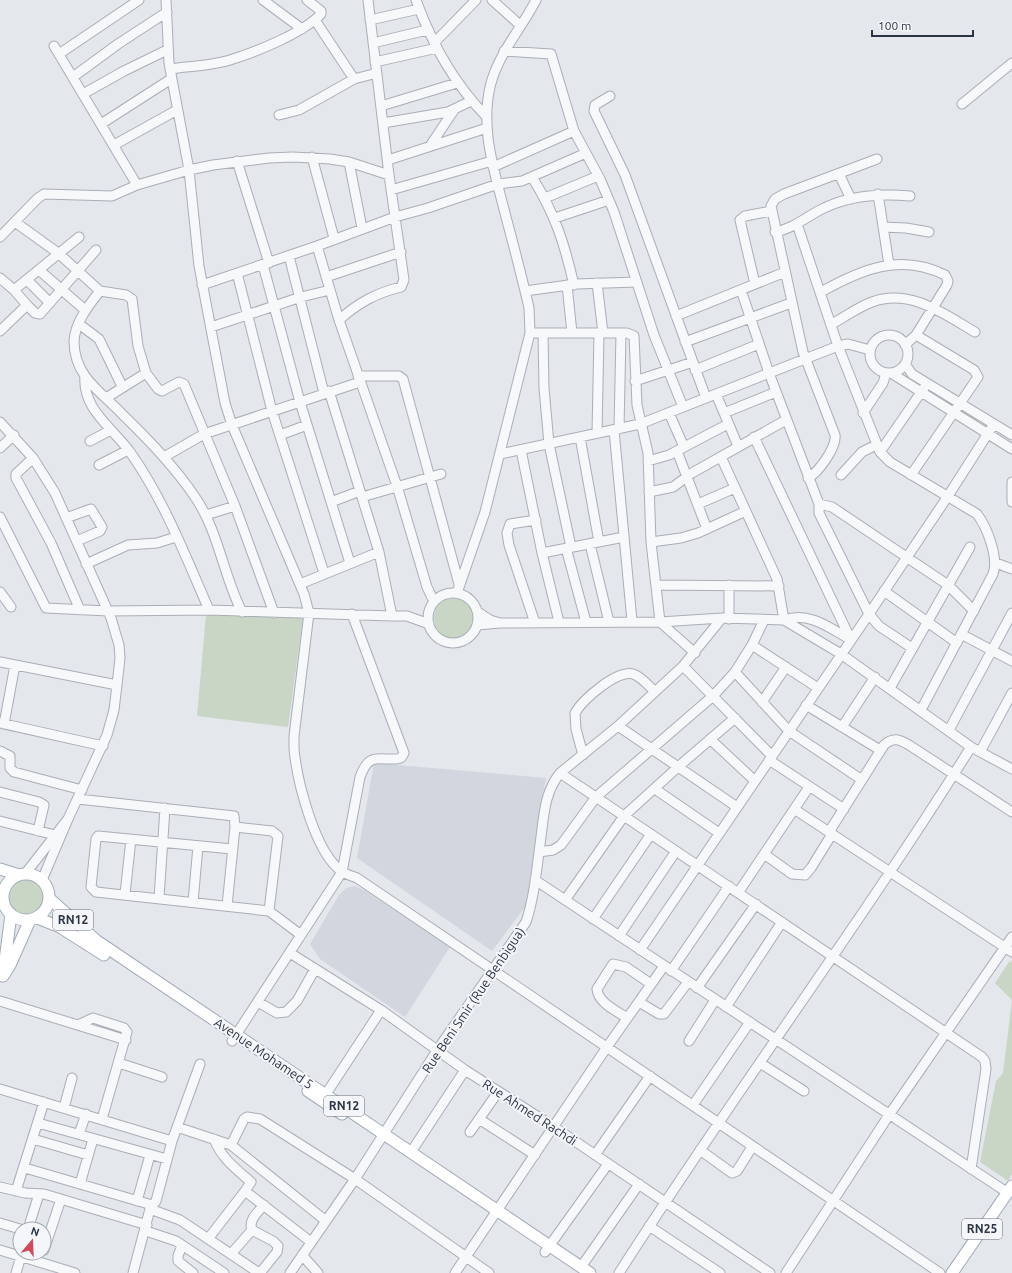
<svg xmlns="http://www.w3.org/2000/svg" width="1012" height="1273" font-family="Ubuntu,sans-serif">
<style>
.built{fill:#d2d6de}
.green{fill:#c9d6c5}
.lines{fill:none;stroke-linecap:round;stroke-linejoin:round}
.minor-casing{stroke:#a9aeb7;stroke-width:11}
.major-casing{stroke:#a3abb8;stroke-width:13}
.minor{stroke:#f7f8fa;stroke-width:9}
.major{stroke:#fff;stroke-width:11}
.labels{text-anchor:middle;stroke-width:4;stroke-linejoin:round;paint-order:stroke}
.shield{fill:#f4f6f9;stroke:#676e7b;stroke-width:1}
.shield-label{font-size:12px;font-weight:bold;fill:#2b3445}
.street-label{font-size:13px;fill:#2b3445;stroke:#f4f6f9}
</style>
<rect width="100%" height="100%" fill="#e4e7ec"/>
<!-- built -->
<path class="built" d="M 374,763 L 546,778 L 526,906 L 492,951 L 357,858 Z
M 355,886 L 364,890 L 450,947 L 405,1017 L 320,959 L 310,944 L 339,895 L 346,888 Z"/>
<!-- green -->
<path class="green" d="M434 618a20 20 0 1 1 40 0a20 20 0 1 1-40 0Z
M 206,615 L 303,618 L 288,727 L 197,716 Z
M7 897a19 19 0 1 1 38 0a19 19 0 1 1-38 0Z
M 1012,961 L 1012,1174 L 1008,1181 L 980,1162 L 996,1081 L 1003,1073 L 1012,1000 L 995,983 L 1009,962 Z"/>
<g class="lines">
<!-- minor casing -->
<g class="minor-casing">
<path id="minor" d="M 166,0 L 169,63 L 189,170 L 199,266 L 225,403 L 232,425 L 304,594 L 309,613 L 294,736 L 294,749 C 297,780 315,855 343,872 C 347,875 353,876 357,878 L 940,1273
M 263,0 L 302,29
M 416,0 C 432,44 454,84 487,117
M 492,0 L 520,25
M 315,20 L 354,79
M 370,20 L 419,9
M 373,43 L 427,30
M 434,43 L 476,0
M 54,46 L 137,185
M 504,51 L 551,54 L 574,131 L 600,179 L 614,212 L 654,335 L 683,407
M 59,54 L 139,0
M 375,62 L 437,48
M 170,69 C 191,66 213,66 233,59 C 258,51 303,33 321,14 L 321,11 L 307,0
M 73,77 L 118,44 L 167,12
M 83,94 L 124,71 L 167,50
M 610,96 L 595,105 L 594,111 L 625,175 L 706,398
M 962,104 L 1012,63
M 381,106 L 457,83
M 279,115 L 299,110 L 354,79 L 377,73
M 383,123 L 448,112 L 471,101
M 101,124 L 171,79
M 114,145 L 177,110
M 430,146 L 454,110
M 312,157 L 334,238
M 388,160 L 487,128
M 237,161 L 269,263
M 349,162 L 362,228
M 493,167 L 574,131
M 839,174 L 851,199
M 532,177 C 555,214 564,242 574,285
M 391,190 L 492,161
M 878,194 L 889,265
M 545,198 L 598,176
M 555,218 L 609,200
M 15,222 L 58,253 L 100,291 L 126,295 L 132,299 L 138,346 L 146,373
M 797,224 L 838,346 L 880,452 L 890,462 L 977,514 C 987,527 999,558 993,574 L 921,710
M 883,227 L 906,228 L 929,232
M 775,232 C 792,229 805,218 820,210 C 848,195 879,193 910,196
M 0,237 L 38,198 L 44,194 L 112,196 L 137,185 L 189,170 L 213,165 L 269,158 L 293,157 L 330,159 L 349,162 L 389,175
M 317,246 L 339,320 L 397,486 L 427,587 L 434,602
M 289,256 L 324,393
M 263,265 L 300,402 L 350,563
M 39,270 L 85,310
M 237,273 L 272,411 L 324,573
M 326,277 L 401,252
M 0,278 L 14,290 L 27,305 L 0,331
M 27,280 L 50,303
M 597,283 L 603,333
M 755,284 L 740,220 L 745,216 L 771,211
M 202,285 L 317,246 L 395,217 L 428,208 L 498,184 L 522,181 L 586,153
M 567,285 L 572,333
M 14,290 L 79,237
M 741,290 L 769,373 L 819,504
M 100,291 C 89,305 75,322 74,341 C 74,353 78,366 85,376 C 95,390 111,402 123,415 C 149,440 175,467 195,497 C 219,532 223,575 242,612
M 525,291 L 576,284 L 637,282
M 821,292 C 862,269 900,253 945,275 L 948,281 L 947,285 L 916,335 L 905,345
M 27,305 L 35,313 L 40,314 L 96,250
M 676,316 L 785,272
M 339,320 C 358,303 376,293 401,287 L 404,280 L 389,175 L 368,0
M 79,324 L 99,339 L 122,386
M 832,324 C 845,317 858,307 872,302 C 910,288 944,314 975,332
M 211,327 L 301,297 L 330,290
M 530,333 L 627,333 L 634,336 L 637,405 L 648,453 L 651,542 L 660,622 L 695,653
M 543,333 L 544,388 L 549,444 L 571,547
M870 354a19 19 0 1 1 38 0a19 19 0 1 1-38 0Z
M 685,342 L 791,303
M 905,364 L 912,374 L 1012,435
M 695,370 L 759,344
M 891,373 L 1012,449
M 85,376 C 82,409 112,427 130,452 C 164,500 186,557 209,610
M 358,376 L 399,376 L 403,379 L 459,584
M 635,381 L 693,362
M 329,391 L 379,552 L 392,616
M 716,394 L 738,446
M 106,398 L 146,373 L 158,389 L 162,391 L 179,382 L 184,384 L 235,506 L 274,613
M 669,413 L 684,447
M 724,413 L 776,392
M 863,413 L 883,383 L 886,373
M 0,422 L 33,458 L 55,493 L 111,618 L 119,645 L 120,658 L 117,685 L 114,710 L 107,735 L 68,819
M 619,429 L 621,333
M 614,430 L 632,621
M 597,433 L 599,334
M 280,435 L 307,425
M 580,437 L 599,542
M 754,437 L 851,640
M 90,441 L 111,430
M 0,448 L 14,435
M 521,450 L 542,553 L 559,622
M 677,451 L 707,529
M 880,452 L 924,388
M 500,454 L 640,424 L 838,346 L 848,344 L 870,350
M 164,457 L 204,434 L 360,382
M 33,458 L 16,474 L 16,478 L 51,543 L 80,610
M 648,461 L 669,455 L 728,424
M 99,465 L 128,450
M 841,475 L 862,452 L 876,445
M 911,475 L 978,377 L 974,370 L 916,335
M 808,478 C 818,473 837,447 835,435 L 803,352 L 771,206 L 775,199 L 784,194 L 877,159
M 1012,482 L 1012,502
M 649,492 L 673,487 L 692,473 L 786,420
M 362,497 L 441,474
M 331,502 L 360,491
M 698,504 L 735,488
M 206,515 L 235,506
M 0,517 L 46,608 L 108,611 L 209,610 L 392,616 L 407,616 L 429,624
M 66,518 L 91,509 L 102,527 L 100,531 L 77,541
M 651,542 L 681,538 L 698,533 L 746,511
M 590,544 L 609,622
M 566,548 L 586,622
M 542,553 L 624,537
M 996,563 L 1012,569
M 86,564 L 128,545 L 157,543 L 176,537
M 300,584 L 379,552
M 657,585 L 779,586
M 729,585 L 729,619
M 884,591 L 957,643
M 0,592 L 11,607
M 457,593 L 485,512 L 530,333 L 529,308 C 522,277 514,247 506,217 C 495,173 479,128 491,83 C 500,51 522,28 536,0
M428 618a25 25 0 1 1 50 0a25 25 0 1 1-50 0Z
M 784,620 L 841,654 L 971,747 L 1012,769
M 784,620 C 809,611 830,628 851,640
M 500,623 L 660,622 L 722,618 L 784,620 L 777,579 L 721,457
M 535,623 L 509,545 L 507,533 L 510,524 L 536,520
M 477,625 L 500,623 L 490,620 L 478,612
M 961,634 L 1012,661
M 752,645 L 818,688
M 912,648 L 879,626 L 869,614 L 819,513 L 819,504 L 832,507 L 948,585 L 974,611
M 0,662 L 117,685
M 683,666 L 772,756
M 735,672 L 789,731 L 862,780
M 890,688 L 970,547
M 762,702 L 786,667
M 806,705 L 880,750
M 0,723 L 103,746
M 4,724 L 15,665
M 618,726 L 737,807
M 842,727 L 875,677
M 949,730 L 1012,613
M 710,739 L 755,781
M 0,751 L 10,756 L 10,768 L 14,772 L 82,790
M 980,752 L 1012,693
M 583,755 L 576,729 L 575,713 C 583,699 617,670 633,674 C 642,677 649,686 655,692
M 769,760 L 844,809
M 560,773 L 982,1057 L 985,1061 L 986,1069 L 971,1169
M 655,789 L 719,833
M 0,792 L 39,802 L 44,805 L 38,831
M 78,799 L 234,816 L 235,827 L 227,906
M 794,809 L 829,832
M 1012,812 L 909,745 C 899,739 893,737 884,745 L 829,832 L 1012,952
M 0,821 L 59,836
M 235,827 L 272,831 L 278,836 L 269,911 L 301,935
M 232,849 L 98,836 L 96,839 L 91,887 L 96,892 L 269,911
M 539,852 L 553,850 L 561,845 L 596,797 L 713,696 L 735,672 L 752,645 L 764,620
M 764,854 L 792,874 L 805,875 L 811,868 L 832,834
M 25,874 L 68,819 L 42,880
M 535,880 L 1008,1193
M 738,893 L 809,787
M 125,894 L 131,839
M 159,898 L 165,808
M 565,900 L 624,816 L 678,767 L 735,718
M 193,902 L 198,846
M 593,919 L 651,834
M 619,936 L 676,851
M 640,950 L 869,614 L 948,496 L 994,424
M 290,953 L 381,1010 L 465,1070 L 554,1127 L 770,1273
M 671,971 L 729,886
M 697,988 L 756,904
M 0,1001 L 126,1040
M 258,1002 L 277,1013 L 286,1012 L 297,1001 L 315,969
M 639,1002 L 659,1014 L 664,1014 L 688,982
M 726,1007 L 782,922
M 627,1018 C 617,1011 598,1003 597,989 L 613,964 L 626,967 L 651,984
M 78,1025 L 93,1018 L 124,1028 L 127,1032 L 102,1119
M 232,1041 L 342,872 L 360,777 C 369,753 376,760 397,759 L 401,758 L 404,753 L 352,614
M 689,1041 L 715,1000
M 119,1063 L 162,1077
M 760,1063 L 804,1091
M 0,1089 L 172,1141
M 326,1094 L 381,1010
M 693,1105 L 750,1022
M 64,1108 L 72,1078
M 479,1119 L 535,1155
M 38,1123 L 167,1159
M 177,1127 L 231,1145 L 326,1221
M 470,1132 L 498,1092
M 79,1134 L 86,1114
M 33,1139 L 88,1155
M 214,1139 C 222,1159 236,1169 251,1182 L 245,1191 L 311,1242
M 231,1145 L 244,1119 L 247,1117 L 260,1119 L 355,1179 L 489,1273
M 700,1150 L 732,1173 L 737,1171 L 752,1147
M 411,1152 L 465,1070
M 595,1155 L 650,1076
M 25,1168 L 152,1205
M 80,1184 L 93,1139
M 0,1187 L 25,1193 L 44,1194 L 147,1225
M 16,1191 L 44,1102
M 137,1201 L 150,1155
M 150,1209 L 180,1220 L 259,1273
M 0,1223 L 20,1229
M 649,1226 L 720,1273
M 28,1229 L 39,1194
M 252,1230 C 248,1220 258,1212 264,1205
M 146,1231 L 176,1241 L 224,1273
M 208,1239 L 245,1191
M 182,1245 L 178,1256 L 178,1261 L 193,1273
M 0,1250 L 75,1273
M 44,1250 L 61,1199
M 545,1252 L 608,1164
M 231,1254 L 252,1230 L 273,1241 L 278,1246 L 277,1252 L 260,1273
M 302,1255 L 318,1273
M 581,1267 L 639,1184
M 16,1273 L 21,1256
M 133,1273 L 150,1209 L 156,1201 L 172,1141 L 200,1064
M 290,1273 L 355,1179 L 438,1049 L 526,922 C 535,895 537,865 541,837 C 544,813 545,792 560,773 L 618,726 L 683,666 L 722,618
M 455,1273 L 607,1047 L 664,966
M 619,1273 C 733,1095 859,926 971,747
M 786,1273 L 889,1115 L 1012,937"/>
</g>
<!-- major casing -->
<g class="major-casing">
<path id="major" d="M 0,869 L 19,875
M3 897a23 23 0 1 1 46 0a23 23 0 1 1-46 0Z
M 50,899 L 97,941 L 590,1273
M 11,914 L 3,976 L 10,965 L 30,920
M 37,918 L 60,927 L 104,955
M 308,1091 L 342,1114
M 952,1273 L 1012,1186"/>
</g>
<!-- minor -->
<use href="#minor" class="minor"/>
<!-- major -->
<use href="#major" class="major"/>
</g>
<g class="labels">
<!-- shield labels -->
<g class="shield">
<rect x="53" y="910" width="40" height="20" rx="3"/>
<rect x="324" y="1096" width="40" height="20" rx="3"/>
<rect x="962" y="1219" width="40" height="20" rx="3"/>
</g>
<g class="shield-label">
<text x="73" y="924">RN12</text>
<text x="344" y="1110">RN12</text>
<text x="982" y="1233">RN25</text>
</g>
<!-- street labels -->
<g class="street-label">
<text transform="translate(473 1000) rotate(-56)" y="5">Rue Beni Smir (Rue Benbigua)</text>
<text transform="translate(264 1053) rotate(34)" y="5">Avenue Mohamed 5</text>
<text transform="translate(530 1112) rotate(33)" y="5">Rue Ahmed Rachdi</text>
</g>
</g>
<!-- north arrow -->
<g transform="translate(32 1241) rotate(19)"><circle r="19" fill="#f4f6f9" stroke="#a4a8b1"/>
<path d="M0-3L7 15L0 10L-7 15Z" fill="#d1495b"/>
<text y="-6" font-size="11" font-weight="bold" text-anchor="middle" fill="#2b3445">N</text>
</g>
<!-- scale -->
<path d="M872 30v6h101v-6" fill="none" stroke="#2b3445" stroke-width="2"/>
<text x="878" y="30" font-size="12" fill="#2b3445" stroke="#f4f6f9" stroke-width="3" paint-order="stroke">100 m</text>
</svg>
